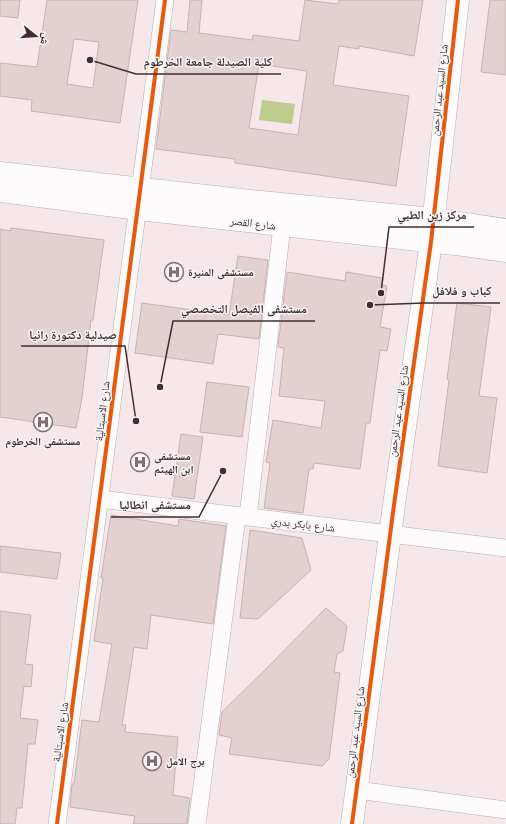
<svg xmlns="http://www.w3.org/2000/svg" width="506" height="824" font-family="'Noto Sans','Noto Naskh Arabic',sans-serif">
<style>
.water{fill:#becb8f}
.building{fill:#e3d0d1;stroke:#c5b3b4;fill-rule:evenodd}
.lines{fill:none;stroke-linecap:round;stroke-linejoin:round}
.minor-casing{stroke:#bcacb0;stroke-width:18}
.tertiary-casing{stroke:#bcacb0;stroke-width:23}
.secondary-casing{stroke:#bcacb0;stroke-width:23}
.minor{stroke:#fefbfc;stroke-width:17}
.tertiary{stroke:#fefbfc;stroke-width:22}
.secondary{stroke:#fefbfc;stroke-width:22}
.cycleway-casing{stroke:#f6f6f6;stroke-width:6}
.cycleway{stroke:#e8590c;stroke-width:4}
.labels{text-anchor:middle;stroke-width:3;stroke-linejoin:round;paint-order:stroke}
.street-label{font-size:11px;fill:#452c32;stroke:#f6f6f6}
.poi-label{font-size:11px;font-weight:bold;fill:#452c32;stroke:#f6f6f6;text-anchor:start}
.leader{fill:none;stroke:#452c32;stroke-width:1.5}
.callout-dot{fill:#452c32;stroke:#f6f6f6;stroke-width:1.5}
.callout-label{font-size:12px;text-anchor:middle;font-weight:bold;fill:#452c32;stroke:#f6f6f6;stroke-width:3;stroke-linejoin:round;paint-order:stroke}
</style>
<rect width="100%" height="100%" fill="#f5e7ea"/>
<!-- water -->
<path class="water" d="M 262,100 L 295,104 L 292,124 L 259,120 Z"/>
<!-- building -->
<path class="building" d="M 0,0 L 20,0 L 18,18 L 0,16 Z
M 47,0 L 138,0 L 120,123 L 31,111 L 32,100 L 0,96 L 0,63 L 37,67 ZM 74,39 L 99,42 L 93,88 L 67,84 Z
M 190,0 L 202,0 L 199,33 L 252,40 L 253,35 L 299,41 L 305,0 L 338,4 L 339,0 L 423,0 L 414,56 L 359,46 L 359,49 L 339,46 L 333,85 L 409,96 L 396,186 L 235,163 L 235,159 L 156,149 L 171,30 L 187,32 ZM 259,64 L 307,71 L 298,135 L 249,128 Z
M 490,0 L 506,0 L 506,75 L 481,72 Z
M 11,228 L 104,240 L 93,320 L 91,320 L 82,398 L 76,428 L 0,417 L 0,229 L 11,231 Z
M 238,256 L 268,260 L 259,339 L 218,334 L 213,364 L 135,353 L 142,303 L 229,315 Z
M 287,272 L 345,281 L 346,272 L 383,278 L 381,285 L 387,286 L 380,327 L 391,329 L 387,351 L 380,350 L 370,423 L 366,423 L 360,469 L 314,463 L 313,469 L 309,469 L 303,513 L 264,508 L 270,463 L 266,462 L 273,420 L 321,428 L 325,401 L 279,396 L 284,348 L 278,347 Z
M 457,303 L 491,307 L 479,396 L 497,398 L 487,473 L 438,466 L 449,380 L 447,379 Z
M 207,382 L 249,387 L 242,437 L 200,432 Z
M 181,434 L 203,437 L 194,499 L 172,496 Z
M 111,515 L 178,526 L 179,519 L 226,526 L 213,624 L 151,615 L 147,649 L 134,647 L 122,725 L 126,725 L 125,732 L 178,737 L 173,795 L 190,798 L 187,824 L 133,824 L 135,816 L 70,807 L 72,784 L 74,784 L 82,720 L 99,722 L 112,644 L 94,641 L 103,578 L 101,578 Z
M 250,530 L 302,538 L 311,570 L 258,619 L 240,618 Z
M 0,546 L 61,553 L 57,579 L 0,572 Z
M 326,608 L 347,626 L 343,651 L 337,654 L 334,672 L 340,673 L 329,759 L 322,766 L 229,754 L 232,738 L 219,735 L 222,712 L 264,671 Z
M 0,611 L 31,615 L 25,664 L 33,665 L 31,687 L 24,686 L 20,718 L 38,720 L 35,744 L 28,744 L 22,808 L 17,808 L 15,824 L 0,824 Z"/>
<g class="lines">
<!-- minor casing -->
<g class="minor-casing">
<path id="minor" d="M 100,499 L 506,548
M 248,517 L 282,226
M 357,790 L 506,810
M 57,824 L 165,0
M 197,824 L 237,516"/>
</g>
<!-- tertiary casing -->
<g class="tertiary-casing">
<path id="tertiary" d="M 352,824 L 394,505 L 431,242 L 458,0"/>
</g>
<!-- secondary casing -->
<g class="secondary-casing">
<path id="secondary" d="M 0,173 L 260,202 L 433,219 L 506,230
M 0,191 L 138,209 L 464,245 L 506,251"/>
</g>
<!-- minor -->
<use href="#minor" class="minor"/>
<!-- tertiary -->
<use href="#tertiary" class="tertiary"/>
<!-- secondary -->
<use href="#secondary" class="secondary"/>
<!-- cycleway casing -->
<g class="cycleway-casing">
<path id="cycleway" d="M 57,824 L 165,0
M 352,824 L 394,505 L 431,242 L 458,0"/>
</g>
<!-- cycleway -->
<use href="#cycleway" class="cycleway"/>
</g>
<!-- icons -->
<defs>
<g id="hospital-ring" transform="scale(1)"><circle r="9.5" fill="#f6f6f6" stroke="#836d72" stroke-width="1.5"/><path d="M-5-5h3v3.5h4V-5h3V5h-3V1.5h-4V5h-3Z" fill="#836d72"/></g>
</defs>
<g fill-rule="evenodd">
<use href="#hospital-ring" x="174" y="272"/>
<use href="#hospital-ring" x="43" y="422"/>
<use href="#hospital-ring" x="140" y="462"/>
<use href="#hospital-ring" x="152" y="761"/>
</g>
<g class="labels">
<!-- street labels -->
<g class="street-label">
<text transform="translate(439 90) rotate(-84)" y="4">شارع السيد عبد الرحمن</text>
<text transform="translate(253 223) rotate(7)" y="4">شارع القصر</text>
<text transform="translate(102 411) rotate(-83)" y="4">شارع الاسبتالية</text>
<text transform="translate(398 411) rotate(-82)" y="4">شارع السيد عبد الرحمن</text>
<text transform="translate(303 524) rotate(7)" y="4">شارع بابكر بدري</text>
<text transform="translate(60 732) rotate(-82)" y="4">شارع الاسبتالية</text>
<text transform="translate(355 732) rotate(-83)" y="4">شارع السيد عبد الرحمن</text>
</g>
<!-- poi labels -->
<g class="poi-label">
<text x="188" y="276">مستشفى المنيرة</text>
<text x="43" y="445" text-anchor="middle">مستشفى الخرطوم</text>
<text x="154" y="460">مستشفى<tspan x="154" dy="13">ابن الهيثم</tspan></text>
<text x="166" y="765">برج الامل</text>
</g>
</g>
<!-- callouts -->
<path class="leader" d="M90 60L136 74H281M381 293L389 227H474M370 305L424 303H500M160 387L173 321H315M136 421L125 346H21M223 471L199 517H111"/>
<g class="callout-dot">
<circle cx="90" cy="60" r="4"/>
<circle cx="381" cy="293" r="4"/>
<circle cx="370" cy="305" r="4"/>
<circle cx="160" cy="387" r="4"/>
<circle cx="136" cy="421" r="4"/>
<circle cx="223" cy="471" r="4"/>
</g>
<g class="callout-label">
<text x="208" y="66">كلية الصيدلة جامعة الخرطوم</text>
<text x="432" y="219">مركز زين الطبي</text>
<text x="462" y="295">كباب و فلافل</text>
<text x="244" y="313">مستشفى الفيصل التخصصي</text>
<text x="73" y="339">صيدلية دكتورة رانيا</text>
<text x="155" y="509">مستشفى انطاليا</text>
</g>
<!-- north arrow -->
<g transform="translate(36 36) rotate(107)" stroke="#f6f6f6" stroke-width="3" paint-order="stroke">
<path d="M0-3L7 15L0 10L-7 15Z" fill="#452c32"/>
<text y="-6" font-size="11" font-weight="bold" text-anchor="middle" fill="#452c32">ش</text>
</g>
</svg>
